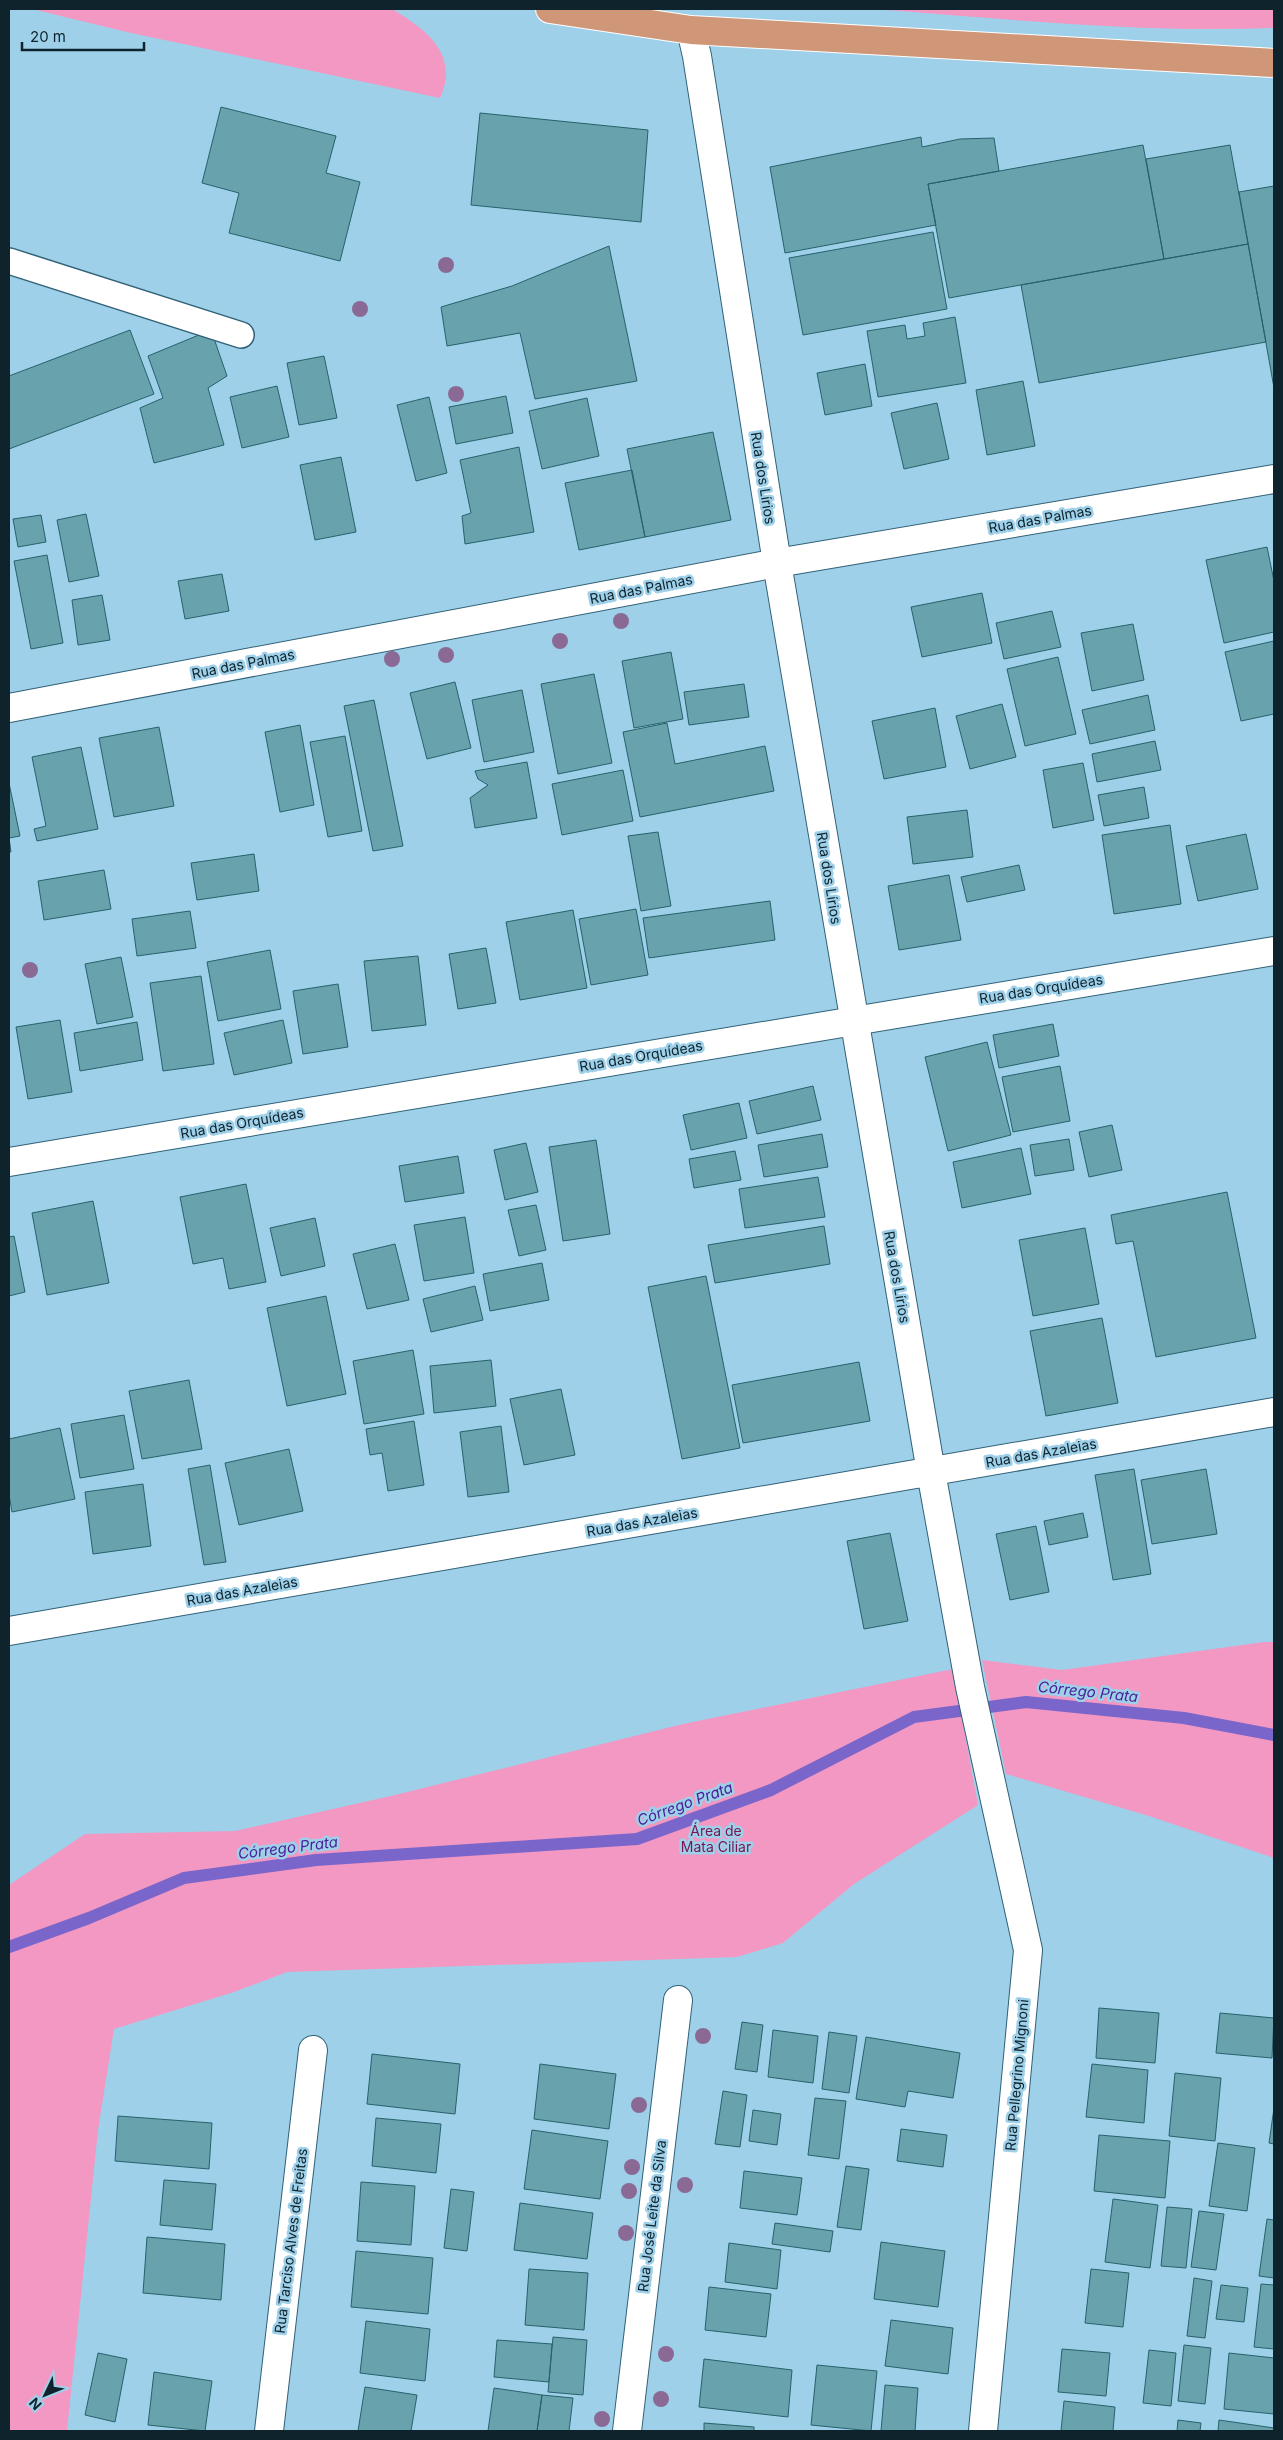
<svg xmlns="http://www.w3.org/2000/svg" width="1283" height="2440" font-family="Inter,sans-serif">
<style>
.green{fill:#f398c3}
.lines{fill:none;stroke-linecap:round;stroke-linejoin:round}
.stream{stroke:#7a65ca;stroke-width:12}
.building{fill:#68a3ad;stroke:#26626c}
.service-casing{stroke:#316177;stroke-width:28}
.minor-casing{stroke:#316177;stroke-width:30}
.trunk-casing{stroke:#fff;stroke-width:30}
.service{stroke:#fff;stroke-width:25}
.minor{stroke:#fff;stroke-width:28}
.trunk{stroke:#cf9777;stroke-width:28}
.tree{fill:#8a6995}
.labels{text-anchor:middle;stroke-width:5;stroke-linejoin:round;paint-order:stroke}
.street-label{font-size:14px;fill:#0f232c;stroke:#9ed0e9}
.park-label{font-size:14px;fill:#791550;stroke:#9ed0e9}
.water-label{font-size:15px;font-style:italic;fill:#471d97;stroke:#9ed0e9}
</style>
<rect width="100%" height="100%" fill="#9ed0e9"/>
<!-- green -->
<path class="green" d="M 32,9 L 392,9 C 426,29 460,55 440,98 L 131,33 Z
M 874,9 L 1274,9 L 1274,28 C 1142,33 1006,19 874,9 Z
M 1264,1642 L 1274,1642 L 1274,1858 L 1149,1816 L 1006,1774 L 982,1660 L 1062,1670 Z
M 953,1669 L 978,1805 L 854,1884 L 783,1943 L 737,1957 L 287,1972 L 234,1992 L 114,2029 L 98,2130 L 67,2431 L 9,2431 L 9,1885 L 85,1834 L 235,1831 L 395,1795 L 683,1724 Z"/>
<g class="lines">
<!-- stream -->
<path class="stream" d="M 9,1947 L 89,1918 L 184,1878 L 316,1860 L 637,1839 L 771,1790 L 914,1717 L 1026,1702 L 1184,1718 L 1274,1735"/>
</g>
<!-- building -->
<path class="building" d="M 221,107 L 336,136 L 326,173 L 360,182 L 340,261 L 229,233 L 239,193 L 202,183 Z
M 480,113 L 648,130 L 641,222 L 471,205 Z
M 921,137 L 922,147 L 960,139 L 994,138 L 999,171 L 928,184 L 936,225 L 785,253 L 770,167 Z
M 1143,145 L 1164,259 L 949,298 L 928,184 Z
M 1230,145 L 1248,244 L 1164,259 L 1146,159 Z
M 1274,186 L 1274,388 L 1239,192 Z
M 933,232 L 947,309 L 803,335 L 789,258 Z
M 1248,244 L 1266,342 L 1039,383 L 1021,285 Z
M 609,246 L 637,381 L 535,399 L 520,333 L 447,346 L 441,307 L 512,286 Z
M 955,317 L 966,383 L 878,397 L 867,331 L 905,325 L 907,339 L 925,336 L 923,323 Z
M 130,330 L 154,394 L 9,449 L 9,376 Z
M 211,330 L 227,376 L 208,388 L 224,445 L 154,463 L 140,408 L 163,398 L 148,356 Z
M 324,356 L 337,418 L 299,425 L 287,363 Z
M 865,364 L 872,406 L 825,415 L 817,373 Z
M 1023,381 L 1035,446 L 987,455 L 976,390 Z
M 277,386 L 289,437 L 242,448 L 230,397 Z
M 506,396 L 513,433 L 456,444 L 449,407 Z
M 429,397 L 447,473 L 416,481 L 397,405 Z
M 587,398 L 599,456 L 542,469 L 529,411 Z
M 937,403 L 949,459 L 904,469 L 891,413 Z
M 713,432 L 731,520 L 645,537 L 627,449 Z
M 519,447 L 534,532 L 465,544 L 462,516 L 471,513 L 460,460 Z
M 341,457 L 356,532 L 315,540 L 300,465 Z
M 632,470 L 645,537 L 579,550 L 565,483 Z
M 86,514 L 99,576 L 69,582 L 57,520 Z
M 41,515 L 46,542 L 18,547 L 13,519 Z
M 1267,547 L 1274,581 L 1274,632 L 1224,643 L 1206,560 Z
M 47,555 L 63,643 L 31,649 L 14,561 Z
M 222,574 L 229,611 L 185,619 L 178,581 Z
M 982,593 L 992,643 L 922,657 L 911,607 Z
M 102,595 L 110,640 L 78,645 L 72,600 Z
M 1052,611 L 1061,647 L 1004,659 L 996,623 Z
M 1133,624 L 1144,680 L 1092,691 L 1081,633 Z
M 1274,641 L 1274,714 L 1241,721 L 1225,652 Z
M 671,652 L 683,719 L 634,728 L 622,661 Z
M 1058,657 L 1076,734 L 1025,746 L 1007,669 Z
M 594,674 L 612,763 L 558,774 L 541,684 Z
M 455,682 L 471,748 L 427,759 L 410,693 Z
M 744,684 L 749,717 L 689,725 L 684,692 Z
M 522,690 L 534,752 L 484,762 L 472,700 Z
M 1148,695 L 1155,730 L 1090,744 L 1082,710 Z
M 374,700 L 403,846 L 373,851 L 344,706 Z
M 1002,704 L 1016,757 L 970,769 L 956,716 Z
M 935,708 L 946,767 L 884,779 L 872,721 Z
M 667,723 L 675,764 L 765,746 L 774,791 L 640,817 L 623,732 Z
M 300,725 L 314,805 L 280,812 L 265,732 Z
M 159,727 L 174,806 L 114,817 L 99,738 Z
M 345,736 L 362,831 L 328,837 L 310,742 Z
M 1155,741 L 1161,770 L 1097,782 L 1092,754 Z
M 81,747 L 98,829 L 37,841 L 34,829 L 46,826 L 32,757 Z
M 527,762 L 537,818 L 475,828 L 470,798 L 488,785 L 478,779 L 475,771 Z
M 1083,763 L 1094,820 L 1053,828 L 1043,770 Z
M 623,770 L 633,821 L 562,835 L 552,784 Z
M 9,783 L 20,836 L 9,838 L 11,852 L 9,852 Z
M 1144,787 L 1149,818 L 1104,826 L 1098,795 Z
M 967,810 L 973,857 L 913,864 L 907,817 Z
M 1170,825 L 1181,904 L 1114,914 L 1102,835 Z
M 658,832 L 671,906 L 641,911 L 628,836 Z
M 1246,834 L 1258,889 L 1198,901 L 1186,846 Z
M 254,854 L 259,891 L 197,900 L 191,863 Z
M 1019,865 L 1025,890 L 967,902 L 961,877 Z
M 104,870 L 111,909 L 44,920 L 38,881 Z
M 949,875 L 961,940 L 899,950 L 888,886 Z
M 770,901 L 775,940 L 649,958 L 643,918 Z
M 636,909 L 648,975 L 591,985 L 579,919 Z
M 573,910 L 587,988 L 520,1000 L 506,922 Z
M 190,911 L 196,948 L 137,956 L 132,919 Z
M 486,948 L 496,1003 L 458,1009 L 449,954 Z
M 270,950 L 281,1009 L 218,1021 L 207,962 Z
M 418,956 L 426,1025 L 372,1031 L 364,961 Z
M 121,957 L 133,1017 L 97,1024 L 85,964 Z
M 201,976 L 214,1064 L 163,1071 L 150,983 Z
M 338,984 L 348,1047 L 303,1054 L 293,991 Z
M 60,1020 L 72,1092 L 28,1099 L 16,1027 Z
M 283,1020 L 292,1063 L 234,1075 L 224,1033 Z
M 137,1022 L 143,1060 L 80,1071 L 74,1033 Z
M 1053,1024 L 1059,1056 L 999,1068 L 993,1035 Z
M 987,1042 L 1011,1135 L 948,1151 L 925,1057 Z
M 1060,1066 L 1070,1121 L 1013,1132 L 1002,1077 Z
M 813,1086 L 821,1120 L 757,1134 L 749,1101 Z
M 739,1103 L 747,1138 L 691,1150 L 683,1115 Z
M 1112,1125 L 1122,1170 L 1089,1177 L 1079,1132 Z
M 822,1134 L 828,1167 L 764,1177 L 758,1145 Z
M 1069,1139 L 1074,1170 L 1035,1176 L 1030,1145 Z
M 596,1140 L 610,1234 L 563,1241 L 549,1147 Z
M 526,1143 L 538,1192 L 505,1200 L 494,1150 Z
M 1021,1148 L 1031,1194 L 962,1208 L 953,1162 Z
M 735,1151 L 741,1180 L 694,1188 L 689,1159 Z
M 458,1156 L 464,1193 L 405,1202 L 399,1166 Z
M 818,1177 L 825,1217 L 745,1228 L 739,1189 Z
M 246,1184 L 266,1282 L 229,1289 L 223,1258 L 193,1264 L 180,1197 Z
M 1227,1192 L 1256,1338 L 1156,1357 L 1133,1241 L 1116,1244 L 1111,1215 Z
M 93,1201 L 109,1283 L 47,1295 L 32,1213 Z
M 536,1205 L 546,1250 L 519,1256 L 508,1210 Z
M 465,1217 L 474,1273 L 424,1281 L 414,1225 Z
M 315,1218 L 325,1266 L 281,1276 L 270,1228 Z
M 824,1226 L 830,1264 L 715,1283 L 708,1245 Z
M 1085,1228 L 1099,1304 L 1033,1316 L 1019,1240 Z
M 14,1236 L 25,1292 L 9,1296 L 9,1237 Z
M 395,1244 L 409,1300 L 367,1309 L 353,1254 Z
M 542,1263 L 549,1300 L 490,1311 L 483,1274 Z
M 706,1276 L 740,1448 L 682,1459 L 648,1287 Z
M 475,1286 L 483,1320 L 431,1332 L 423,1299 Z
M 326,1296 L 346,1394 L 287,1406 L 267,1308 Z
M 1102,1318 L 1118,1403 L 1046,1416 L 1030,1331 Z
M 413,1350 L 424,1414 L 364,1424 L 353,1361 Z
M 491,1360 L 496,1406 L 434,1413 L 430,1366 Z
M 859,1362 L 870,1421 L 743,1443 L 732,1385 Z
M 189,1380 L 202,1449 L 142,1459 L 129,1391 Z
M 561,1389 L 575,1455 L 524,1465 L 510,1399 Z
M 124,1415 L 134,1469 L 80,1478 L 71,1424 Z
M 414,1421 L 424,1485 L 388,1491 L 382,1453 L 370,1455 L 366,1429 Z
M 501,1426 L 509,1492 L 468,1497 L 460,1432 Z
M 60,1428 L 75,1499 L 12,1512 L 9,1495 L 9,1439 Z
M 289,1449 L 303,1511 L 239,1525 L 225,1463 Z
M 210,1465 L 226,1562 L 204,1565 L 188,1469 Z
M 1134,1469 L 1151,1574 L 1113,1580 L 1095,1475 Z
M 1206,1469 L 1217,1534 L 1152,1544 L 1141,1480 Z
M 143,1484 L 151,1546 L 93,1554 L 85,1492 Z
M 1083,1513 L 1088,1537 L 1049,1545 L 1044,1521 Z
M 1036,1526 L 1049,1592 L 1010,1600 L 996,1534 Z
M 890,1533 L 908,1621 L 864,1629 L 847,1541 Z
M 1099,2008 L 1159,2013 L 1155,2063 L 1096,2058 Z
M 1220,2013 L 1274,2018 L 1272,2058 L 1216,2053 Z
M 742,2022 L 763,2025 L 757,2072 L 735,2069 Z
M 773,2030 L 818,2036 L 813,2083 L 768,2077 Z
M 829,2032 L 857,2036 L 849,2093 L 822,2089 Z
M 866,2037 L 960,2053 L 953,2098 L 908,2091 L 905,2107 L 856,2099 Z
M 372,2054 L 460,2064 L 455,2114 L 367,2104 Z
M 540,2064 L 616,2074 L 609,2129 L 534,2119 Z
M 1092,2064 L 1148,2070 L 1144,2123 L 1086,2117 Z
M 1175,2073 L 1221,2078 L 1215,2141 L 1169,2136 Z
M 723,2091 L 747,2095 L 740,2147 L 715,2144 Z
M 815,2098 L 846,2101 L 839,2159 L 808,2155 Z
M 1274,2108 L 1274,2144 L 1269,2143 Z
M 753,2110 L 781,2114 L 777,2145 L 749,2141 Z
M 118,2116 L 212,2123 L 209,2169 L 115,2161 Z
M 376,2118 L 441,2124 L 436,2173 L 372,2166 Z
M 901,2129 L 947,2135 L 943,2167 L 897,2161 Z
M 532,2130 L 608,2141 L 600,2199 L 524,2189 Z
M 1099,2135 L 1170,2141 L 1165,2198 L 1094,2191 Z
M 1218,2143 L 1255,2148 L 1247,2211 L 1209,2206 Z
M 846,2166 L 869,2169 L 861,2230 L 837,2227 Z
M 744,2171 L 802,2178 L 797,2215 L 740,2208 Z
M 164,2180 L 216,2184 L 212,2230 L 160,2225 Z
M 361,2182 L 415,2186 L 411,2245 L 357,2241 Z
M 451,2189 L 474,2192 L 467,2251 L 444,2248 Z
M 1113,2199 L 1158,2205 L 1150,2268 L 1105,2262 Z
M 520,2203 L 593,2213 L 587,2259 L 514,2250 Z
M 1167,2207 L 1192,2209 L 1186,2268 L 1161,2266 Z
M 1199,2211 L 1224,2214 L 1216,2270 L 1191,2267 Z
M 1267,2219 L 1274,2220 L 1274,2278 L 1259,2276 Z
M 775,2223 L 833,2231 L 830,2252 L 772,2244 Z
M 147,2237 L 225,2244 L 221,2300 L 143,2293 Z
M 881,2242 L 945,2251 L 938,2307 L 874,2299 Z
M 729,2243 L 781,2250 L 777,2289 L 725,2282 Z
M 356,2251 L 433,2258 L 428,2314 L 351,2307 Z
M 529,2269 L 588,2273 L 584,2330 L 525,2325 Z
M 1091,2269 L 1129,2273 L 1123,2327 L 1085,2323 Z
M 1194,2278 L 1212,2281 L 1205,2338 L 1187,2336 Z
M 1261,2284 L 1274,2285 L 1274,2349 L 1254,2347 Z
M 1221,2285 L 1248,2288 L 1244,2322 L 1216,2319 Z
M 709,2287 L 771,2294 L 766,2337 L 705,2330 Z
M 891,2320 L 953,2328 L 948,2374 L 885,2366 Z
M 366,2321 L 430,2329 L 425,2381 L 360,2373 Z
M 553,2337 L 587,2340 L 583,2395 L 548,2392 Z
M 497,2340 L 552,2344 L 549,2382 L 494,2377 Z
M 1184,2345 L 1211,2348 L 1205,2404 L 1178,2401 Z
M 1062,2349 L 1110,2353 L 1106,2396 L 1058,2392 Z
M 1149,2350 L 1176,2353 L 1171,2406 L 1143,2403 Z
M 98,2353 L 127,2359 L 115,2422 L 85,2415 Z
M 1229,2353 L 1274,2358 L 1274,2414 L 1224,2409 Z
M 704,2359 L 792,2370 L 788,2417 L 699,2407 Z
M 817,2365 L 877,2371 L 871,2431 L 811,2425 Z
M 154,2372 L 212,2381 L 205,2431 L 148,2425 Z
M 885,2385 L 918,2388 L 915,2431 L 881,2431 Z
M 365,2387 L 417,2395 L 411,2431 L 358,2431 Z
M 494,2388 L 542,2395 L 537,2431 L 488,2431 Z
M 542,2395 L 573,2398 L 569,2431 L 537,2431 Z
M 1064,2401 L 1115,2407 L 1113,2431 L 1061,2431 Z
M 1178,2420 L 1201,2423 L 1200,2431 L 1177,2431 Z
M 1219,2420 L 1274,2428 L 1274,2431 L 1218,2431 Z
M 704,2423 L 754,2427 L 754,2431 L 704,2431 Z"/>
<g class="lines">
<!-- service casing -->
<g class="service-casing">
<path id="service" d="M 9,261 L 241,335"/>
</g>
<!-- minor casing -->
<g class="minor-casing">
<path id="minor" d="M 691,30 L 697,56 L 777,563 L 931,1472 L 970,1687 L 1028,1950 L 983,2431
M 9,708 L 777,563 L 1274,479
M 9,1162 L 1274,951
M 9,1631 L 1274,1412
M 269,2431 L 313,2050
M 627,2431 L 678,2000"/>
</g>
<!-- trunk casing -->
<g class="trunk-casing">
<path id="trunk" d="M 550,9 L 691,30 L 1274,63"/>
</g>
<!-- service -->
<use href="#service" class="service"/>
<!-- minor -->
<use href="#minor" class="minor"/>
<!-- trunk -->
<use href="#trunk" class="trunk"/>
</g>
<!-- trees -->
<g class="tree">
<circle cx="446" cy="265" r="8"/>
<circle cx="360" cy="309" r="8"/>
<circle cx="456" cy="394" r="8"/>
<circle cx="621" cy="621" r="8"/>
<circle cx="560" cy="641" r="8"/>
<circle cx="446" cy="655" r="8"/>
<circle cx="392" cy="659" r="8"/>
<circle cx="30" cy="970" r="8"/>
<circle cx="703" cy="2036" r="8"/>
<circle cx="639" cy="2105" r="8"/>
<circle cx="632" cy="2167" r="8"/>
<circle cx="685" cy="2185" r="8"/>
<circle cx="629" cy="2191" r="8"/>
<circle cx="626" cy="2233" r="8"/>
<circle cx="666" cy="2354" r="8"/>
<circle cx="661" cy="2399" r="8"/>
<circle cx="602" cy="2419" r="8"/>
</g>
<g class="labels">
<!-- street labels -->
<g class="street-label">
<text transform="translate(763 478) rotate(81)" y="5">Rua dos Lírios</text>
<text transform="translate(1040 519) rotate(-10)" y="5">Rua das Palmas</text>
<text transform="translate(641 589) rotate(-11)" y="5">Rua das Palmas</text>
<text transform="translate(243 664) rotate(-11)" y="5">Rua das Palmas</text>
<text transform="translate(829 878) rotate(81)" y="5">Rua dos Lírios</text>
<text transform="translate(1041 989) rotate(-9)" y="5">Rua das Orquídeas</text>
<text transform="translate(641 1056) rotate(-10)" y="5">Rua das Orquídeas</text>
<text transform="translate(242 1123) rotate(-10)" y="5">Rua das Orquídeas</text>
<text transform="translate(897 1277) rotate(80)" y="5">Rua dos Lírios</text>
<text transform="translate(1041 1453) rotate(-10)" y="5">Rua das Azaleias</text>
<text transform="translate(642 1522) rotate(-10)" y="5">Rua das Azaleias</text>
<text transform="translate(242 1591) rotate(-10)" y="5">Rua das Azaleias</text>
<text transform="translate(1017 2075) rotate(-85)" y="5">Rua Pellegrino Mignoni</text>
<text transform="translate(652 2216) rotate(-83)" y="5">Rua José Leite da Silva</text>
<text transform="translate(291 2241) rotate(-83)" y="5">Rua Tarciso Alves de Freitas</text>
</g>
<!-- park labels -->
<g class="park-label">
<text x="716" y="1836">Área de<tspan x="716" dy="16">Mata Ciliar</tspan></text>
</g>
<!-- water labels -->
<g class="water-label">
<text transform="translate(1088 1692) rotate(6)" y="5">Córrego Prata</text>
<text transform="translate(685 1804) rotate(-20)" y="5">Córrego Prata</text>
<text transform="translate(288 1848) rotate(-7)" y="5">Córrego Prata</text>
</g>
</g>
<!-- border -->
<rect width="1283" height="2440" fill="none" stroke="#0f232c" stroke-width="20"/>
<!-- north arrow -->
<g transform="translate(45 2395) rotate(227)" stroke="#9ed0e9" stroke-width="4" paint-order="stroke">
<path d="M0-4L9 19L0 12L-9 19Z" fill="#0f232c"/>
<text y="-8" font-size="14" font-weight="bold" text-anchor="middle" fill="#0f232c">N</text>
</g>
<!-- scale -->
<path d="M22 42v8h122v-8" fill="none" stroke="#0f232c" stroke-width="2.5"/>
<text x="30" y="42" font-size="15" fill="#0f232c" stroke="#9ed0e9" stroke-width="4" paint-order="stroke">20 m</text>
</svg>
